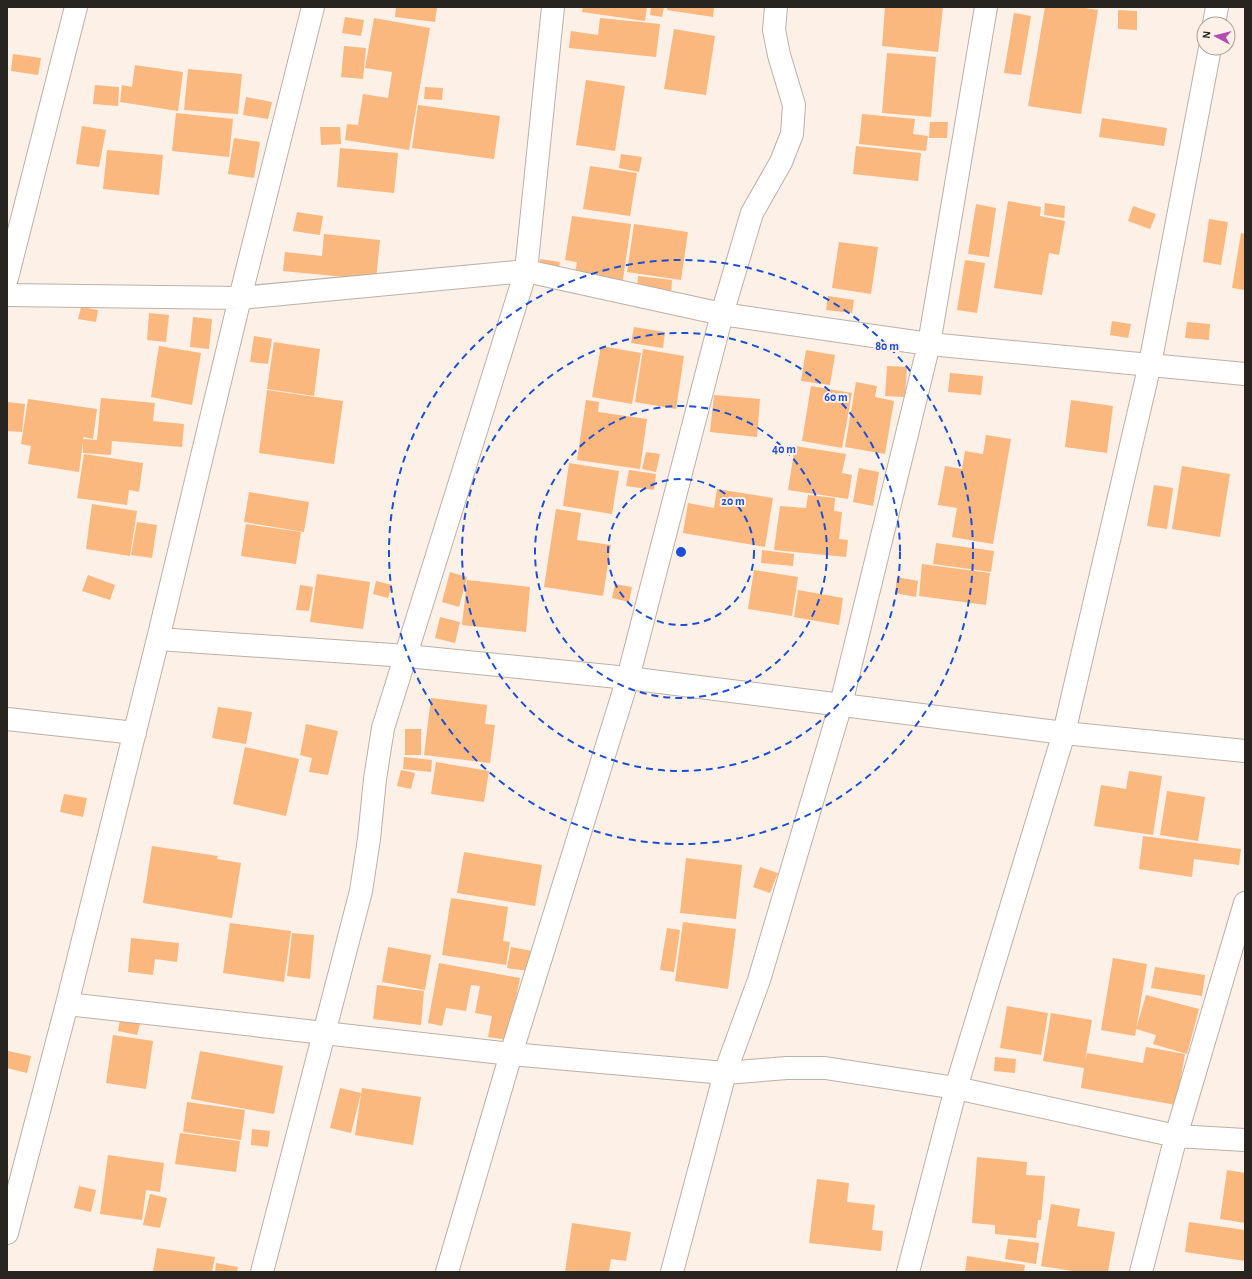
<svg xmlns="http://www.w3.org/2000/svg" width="1252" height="1279" font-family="'Alegreya Sans',sans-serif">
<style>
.building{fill:#fab87f}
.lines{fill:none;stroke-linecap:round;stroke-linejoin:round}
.street-casing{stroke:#bcb0a7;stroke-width:24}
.street{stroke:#fff;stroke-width:22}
.ring{fill:none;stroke:#1d4ed8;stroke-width:2;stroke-dasharray:7 5}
.centre{fill:#1d4ed8;stroke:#fcf0e7;stroke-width:2}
.ring-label{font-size:12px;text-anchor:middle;font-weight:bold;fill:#1d4ed8;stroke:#fcf0e7;stroke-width:4;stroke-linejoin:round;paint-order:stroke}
</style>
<rect width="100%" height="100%" fill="#fcf0e7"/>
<!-- building -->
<path class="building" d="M 396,7 L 437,7 L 435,22 L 395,17 Z
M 583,7 L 647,7 L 645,21 L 582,12 Z
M 651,7 L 664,7 L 662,17 L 650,15 Z
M 667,7 L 714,7 L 713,17 L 667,10 Z
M 885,7 L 943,7 L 938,52 L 882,46 Z
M 1045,7 L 1079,7 L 1098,10 L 1081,114 L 1028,106 Z
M 1118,10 L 1137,11 L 1137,30 L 1118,29 Z
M 1014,13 L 1031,16 L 1021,75 L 1004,73 Z
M 345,17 L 364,20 L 361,36 L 342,33 Z
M 374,18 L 430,28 L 409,150 L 345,140 L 347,124 L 358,125 L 363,94 L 388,98 L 392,72 L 365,68 Z
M 600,18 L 660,24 L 656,57 L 569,48 L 571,31 L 598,35 Z
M 674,29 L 715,36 L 706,95 L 664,89 Z
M 344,46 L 366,48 L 363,79 L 341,77 Z
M 887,53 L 936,57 L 931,117 L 882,113 Z
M 13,54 L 41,58 L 38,75 L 11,71 Z
M 135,65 L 183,72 L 178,111 L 120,102 L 122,85 L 132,87 Z
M 188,69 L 242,74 L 238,114 L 184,110 Z
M 586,80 L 625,86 L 615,151 L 576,145 Z
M 95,85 L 119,87 L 118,106 L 93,104 Z
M 425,87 L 443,88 L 442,100 L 424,99 Z
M 246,97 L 272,102 L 268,119 L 243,115 Z
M 418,105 L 500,116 L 494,159 L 412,148 Z
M 176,113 L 233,119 L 229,157 L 172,151 Z
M 862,114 L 915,119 L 913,134 L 928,136 L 926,151 L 859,144 Z
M 1102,118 L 1167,128 L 1164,146 L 1099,137 Z
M 930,122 L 948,122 L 947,138 L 929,138 Z
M 82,126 L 106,130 L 99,167 L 76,164 Z
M 320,127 L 340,127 L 341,144 L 321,145 Z
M 234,138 L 260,142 L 254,178 L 228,174 Z
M 856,146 L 921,153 L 918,181 L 853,174 Z
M 340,148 L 398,153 L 394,193 L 337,187 Z
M 107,150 L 163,155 L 159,195 L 103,189 Z
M 621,154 L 642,157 L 639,172 L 619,168 Z
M 590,166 L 637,173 L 630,216 L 583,209 Z
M 1008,201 L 1041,207 L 1040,216 L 1065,221 L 1059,255 L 1049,253 L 1042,295 L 994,288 Z
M 1045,203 L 1065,206 L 1064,218 L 1044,215 Z
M 976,204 L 996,208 L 989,257 L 968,254 Z
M 1133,206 L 1156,214 L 1150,229 L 1128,221 Z
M 297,212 L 323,216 L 320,235 L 293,231 Z
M 572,216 L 631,224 L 622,286 L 574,279 L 577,262 L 565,260 Z
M 1209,219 L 1228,222 L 1221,265 L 1203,262 Z
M 634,224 L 688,232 L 681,280 L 627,272 Z
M 1241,233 L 1245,234 L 1245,290 L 1232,288 Z
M 324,234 L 380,240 L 376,280 L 283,271 L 285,252 L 322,256 Z
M 839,242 L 878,247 L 871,294 L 832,288 Z
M 540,259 L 560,262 L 558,275 L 538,272 Z
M 965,260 L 985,263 L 977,313 L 957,310 Z
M 638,276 L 672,280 L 671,294 L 637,290 Z
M 828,296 L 854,300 L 852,313 L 826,310 Z
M 81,307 L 98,310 L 96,322 L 78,319 Z
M 149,313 L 169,315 L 166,342 L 147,340 Z
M 193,317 L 212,319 L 209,349 L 190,347 Z
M 1112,321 L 1131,324 L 1128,338 L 1110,335 Z
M 1187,322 L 1210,324 L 1209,340 L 1185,338 Z
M 634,327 L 665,332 L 663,348 L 631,343 Z
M 254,336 L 272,339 L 268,364 L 250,362 Z
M 274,342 L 320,349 L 314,396 L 267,389 Z
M 159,346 L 201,353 L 192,405 L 151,397 Z
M 601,346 L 641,353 L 632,404 L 592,397 Z
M 643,349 L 684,356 L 676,409 L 635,402 Z
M 806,350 L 835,355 L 830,385 L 801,381 Z
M 887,366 L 907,367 L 905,397 L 885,396 Z
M 950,373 L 983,376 L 981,395 L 948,392 Z
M 856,382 L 877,386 L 875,397 L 894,401 L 885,454 L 845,447 Z
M 811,386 L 852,393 L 842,448 L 802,441 Z
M 267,390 L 343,401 L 334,464 L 259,453 Z
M 714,395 L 760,399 L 757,437 L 710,432 Z
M 101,398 L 155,403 L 153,421 L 184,424 L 182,447 L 112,441 L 111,455 L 83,453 L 83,442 L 79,472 L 28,464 L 31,446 L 21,444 L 28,399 L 97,409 L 93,439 L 84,437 L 83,439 L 97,440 Z
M 586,400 L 599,402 L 598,412 L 647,419 L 640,469 L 577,460 Z
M 1071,400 L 1113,406 L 1107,453 L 1065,447 Z
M 7,402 L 25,404 L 22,432 L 7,431 Z
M 986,435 L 1011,439 L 993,544 L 952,537 L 957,508 L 938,505 L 945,466 L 962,469 L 965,451 L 983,454 Z
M 795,446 L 846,454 L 842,473 L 852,475 L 848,499 L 788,490 Z
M 646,452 L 660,454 L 656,472 L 642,469 Z
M 84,454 L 143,463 L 139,492 L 129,490 L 127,505 L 77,498 Z
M 569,463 L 619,471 L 612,514 L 563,506 Z
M 1182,466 L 1230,474 L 1220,537 L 1172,529 Z
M 859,468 L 879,472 L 873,506 L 853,502 Z
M 629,470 L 656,474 L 654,490 L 626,486 Z
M 1154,485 L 1173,488 L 1167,529 L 1147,526 Z
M 717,489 L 773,498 L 765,547 L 683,533 L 688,503 L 714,508 Z
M 249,492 L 309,502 L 304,532 L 244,522 Z
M 808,495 L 835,498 L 834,511 L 842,512 L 839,539 L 848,540 L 846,557 L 774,550 L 780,506 L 806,508 Z
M 92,504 L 137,511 L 130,556 L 86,549 Z
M 556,509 L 581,513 L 577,540 L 611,545 L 603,596 L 544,587 Z
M 137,522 L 157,525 L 152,558 L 131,555 Z
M 246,524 L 301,532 L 296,564 L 241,556 Z
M 936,543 L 994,551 L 991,572 L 933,564 Z
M 762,550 L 794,554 L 793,566 L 761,563 Z
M 922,564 L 990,573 L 986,605 L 919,596 Z
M 754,570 L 798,577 L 792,616 L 748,609 Z
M 450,572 L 467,577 L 459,607 L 442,602 Z
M 317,574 L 370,582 L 363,629 L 310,622 Z
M 88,575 L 115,585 L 110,600 L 82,591 Z
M 897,577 L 918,581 L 916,597 L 895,593 Z
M 467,580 L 530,587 L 526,632 L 462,625 Z
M 376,581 L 392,585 L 388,598 L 373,594 Z
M 615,584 L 632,587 L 629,602 L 612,598 Z
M 300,585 L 313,587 L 309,611 L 296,610 Z
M 798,590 L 843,598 L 839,625 L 794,617 Z
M 440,617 L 460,622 L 455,643 L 435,638 Z
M 431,698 L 487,705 L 485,724 L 495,725 L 490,763 L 424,755 Z
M 218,707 L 252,712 L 246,744 L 212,738 Z
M 306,724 L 338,731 L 328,775 L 309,772 L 312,758 L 300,755 Z
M 405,729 L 421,729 L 421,755 L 405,755 Z
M 245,747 L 299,759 L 286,816 L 233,804 Z
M 404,757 L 432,760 L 431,772 L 403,769 Z
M 436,762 L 489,771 L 484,802 L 431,794 Z
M 401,770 L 415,773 L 411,789 L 397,786 Z
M 1129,771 L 1162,776 L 1153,835 L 1094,826 L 1101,785 L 1126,789 Z
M 1167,791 L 1205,797 L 1198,841 L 1160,835 Z
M 64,794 L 87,798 L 83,817 L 60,812 Z
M 1143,836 L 1241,849 L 1239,865 L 1194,859 L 1192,877 L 1139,869 Z
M 152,846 L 218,856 L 217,859 L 241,863 L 232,918 L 143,903 Z
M 464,852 L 542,865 L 535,906 L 457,893 Z
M 686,858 L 742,865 L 736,919 L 680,913 Z
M 760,867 L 778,873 L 770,893 L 753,887 Z
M 451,898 L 508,907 L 503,941 L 510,942 L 506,965 L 442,955 Z
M 683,922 L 736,929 L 728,989 L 675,981 Z
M 230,923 L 291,931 L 284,982 L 223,973 Z
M 667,928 L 680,930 L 674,972 L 660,970 Z
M 292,933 L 314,935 L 310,979 L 287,976 Z
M 131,938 L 179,943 L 177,962 L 155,959 L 153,975 L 128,972 Z
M 388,947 L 431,955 L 425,990 L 382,982 Z
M 511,947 L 532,951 L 529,971 L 507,968 Z
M 1113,958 L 1147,964 L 1135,1036 L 1101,1030 Z
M 439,963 L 520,978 L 508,1040 L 488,1037 L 492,1016 L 475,1013 L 480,986 L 471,985 L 466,1011 L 446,1008 L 442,1026 L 428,1023 Z
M 1155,967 L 1205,975 L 1202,996 L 1151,988 Z
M 377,985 L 424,991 L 421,1025 L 373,1019 Z
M 1146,995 L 1199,1009 L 1187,1054 L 1153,1044 L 1156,1035 L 1136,1029 Z
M 1007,1006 L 1048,1013 L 1041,1055 L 1000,1048 Z
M 1051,1013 L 1092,1020 L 1085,1060 L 1087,1053 L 1143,1063 L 1146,1047 L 1185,1054 L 1176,1105 L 1081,1088 L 1084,1068 L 1043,1061 Z
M 120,1020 L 140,1024 L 137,1035 L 118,1031 Z
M 113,1035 L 153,1041 L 146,1089 L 106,1083 Z
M 8,1051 L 31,1056 L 27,1073 L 7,1068 Z
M 200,1051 L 283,1066 L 274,1114 L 191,1099 Z
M 995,1057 L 1016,1059 L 1015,1073 L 994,1071 Z
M 340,1088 L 361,1093 L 351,1133 L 330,1128 Z
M 362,1088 L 421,1097 L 413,1145 L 355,1135 Z
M 187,1102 L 245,1110 L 241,1140 L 183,1132 Z
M 252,1129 L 270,1131 L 268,1147 L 251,1145 Z
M 180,1133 L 240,1141 L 236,1172 L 175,1164 Z
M 108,1155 L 164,1163 L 160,1192 L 146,1190 L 142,1220 L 100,1214 Z
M 977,1157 L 1027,1162 L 1026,1175 L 1045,1176 L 1041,1220 L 1038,1220 L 1036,1238 L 995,1234 L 995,1225 L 972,1223 Z
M 1227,1170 L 1245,1173 L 1245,1223 L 1220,1219 Z
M 817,1179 L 849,1183 L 847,1202 L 875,1205 L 872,1230 L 883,1231 L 881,1251 L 809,1243 Z
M 79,1186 L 96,1190 L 91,1212 L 74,1208 Z
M 150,1194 L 167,1198 L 160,1228 L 143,1225 Z
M 1051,1204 L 1080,1209 L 1077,1226 L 1115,1232 L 1108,1272 L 1079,1272 L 1041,1266 Z
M 1189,1222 L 1245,1230 L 1245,1261 L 1185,1252 Z
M 572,1223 L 631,1232 L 626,1261 L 611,1259 L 609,1272 L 565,1272 Z
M 1008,1239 L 1039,1243 L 1036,1264 L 1005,1259 Z
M 157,1248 L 215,1257 L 212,1272 L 153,1272 Z
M 967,1256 L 1025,1265 L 1024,1272 L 965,1272 Z
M 216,1263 L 238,1267 L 237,1272 L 215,1272 Z"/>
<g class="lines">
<!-- street casing -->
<g class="street-casing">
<path id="street" d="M 1214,24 L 1217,7
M 7,278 L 76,7
M 7,295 L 240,298 L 526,271 L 722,314 L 929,344 L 1245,374
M 158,639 L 407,656 L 628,678 L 1064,733 L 1245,751
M 7,719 L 135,733
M 67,1004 L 511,1054 L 725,1073 L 787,1068 L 825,1068 L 956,1088 L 1176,1136 L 1245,1140
M 7,1233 L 67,1004 L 158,639 L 240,298 L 313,7
M 262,1272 L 361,891 L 369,839 L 375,779 L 383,728 L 526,271 L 553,7
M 447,1272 L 511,1054 L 628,678 L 722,314 L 752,213 L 781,162 L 792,134 L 794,105 L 779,55 L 774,30 L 776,7
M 672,1272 L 725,1073 L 759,980 L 841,704 L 929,344 L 986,7
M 908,1272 L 956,1088 L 1064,733 L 1150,364 L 1210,48
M 1141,1272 L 1176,1136 L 1245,903"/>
</g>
<!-- street -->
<use href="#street" class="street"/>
</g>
<!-- distance rings -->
<g class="ring">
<circle cx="681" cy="552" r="73"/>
<circle cx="681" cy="552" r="146"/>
<circle cx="681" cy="552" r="219"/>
<circle cx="681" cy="552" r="292"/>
</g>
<circle cx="681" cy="552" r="6" class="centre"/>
<g class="ring-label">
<text x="887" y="350">80 m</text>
<text x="836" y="401">60 m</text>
<text x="784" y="453">40 m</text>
<text x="733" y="505">20 m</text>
</g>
<!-- border -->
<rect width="1252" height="1279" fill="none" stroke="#282420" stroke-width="16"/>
<!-- north arrow -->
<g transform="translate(1216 36) rotate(277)"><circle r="19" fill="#fcf0e7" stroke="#a79e97"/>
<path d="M0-3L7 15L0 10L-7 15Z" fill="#b44db1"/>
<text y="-6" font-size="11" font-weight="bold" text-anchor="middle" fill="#282420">N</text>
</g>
</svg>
